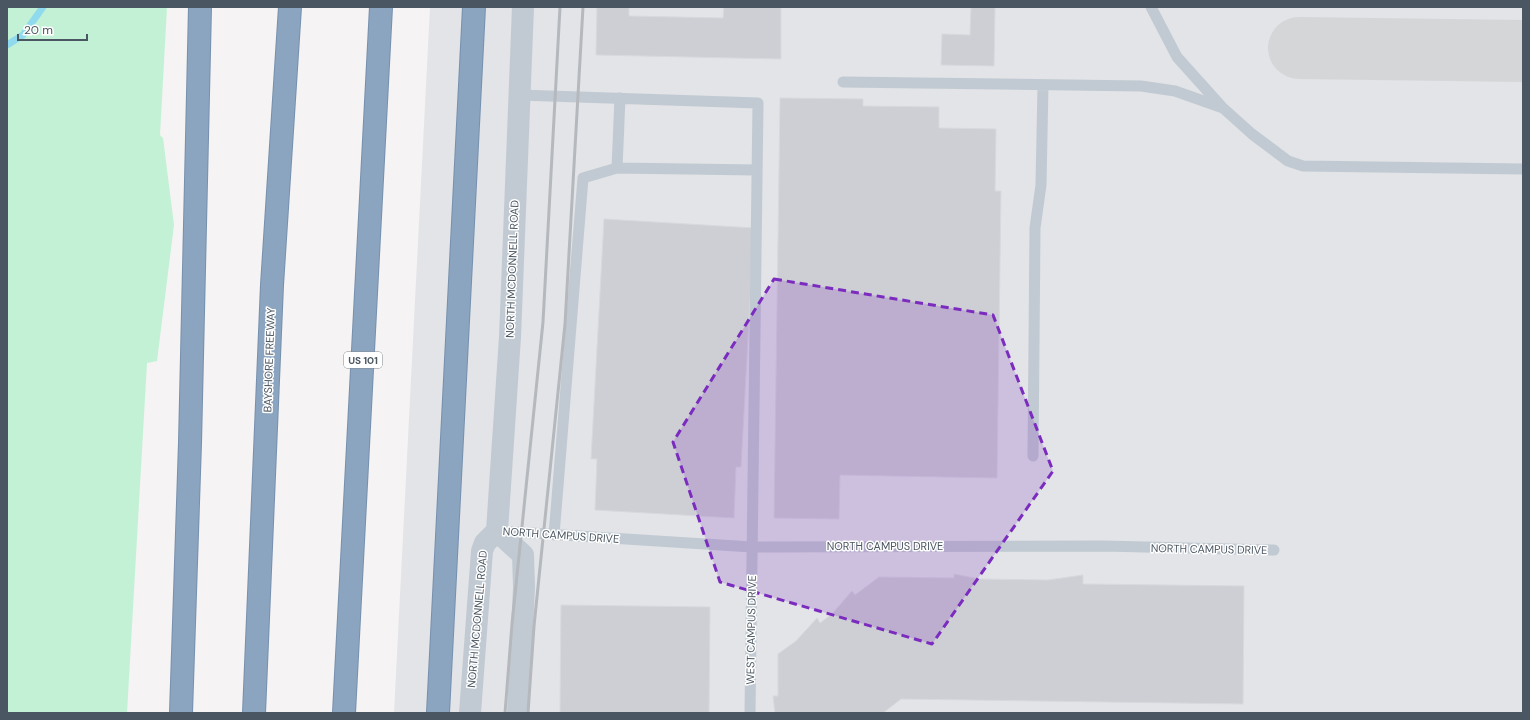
<svg xmlns="http://www.w3.org/2000/svg" width="1530" height="720" font-family="'DM Sans',sans-serif">
<style>
.airport{fill:#e2e4e7}
.green{fill:#c3f1d5}
.lines{fill:none;stroke-linecap:round;stroke-linejoin:round}
.stream{stroke:#90daee;stroke-width:7}
.taxiway{stroke:#d5d6d8;stroke-width:62}
.building{fill:#cdcfd5;stroke:#d7d9de}
.motorway-casing{stroke:#7690ad;stroke-width:24}
.service{stroke:#c1cad2;stroke-width:11}
.tertiary{stroke:#c1cad2;stroke-width:22}
.motorway{stroke:#8ba5c1;stroke-width:22}
.rail{stroke:#b5b8bd;stroke-width:3}
.marked{fill:#7b2cbf;fill-opacity:0.2;stroke:#7b2cbf;stroke-width:3;stroke-dasharray:8 5;stroke-linejoin:round}
.labels{text-anchor:middle;stroke-width:3;stroke-linejoin:round;paint-order:stroke}
.shield{fill:#fff;stroke:#808990;stroke-width:1}
.shield-label{font-size:10px;font-weight:bold;fill:#4a5661}
.street-label{font-size:11px;fill:#4a5661;stroke:#fff}
</style>
<rect width="100%" height="100%" fill="#f5f3f3"/>
<!-- airport -->
<path class="airport" d="M 430,7 L 1523,7 L 1523,713 L 394,713 Z"/>
<!-- green -->
<path class="green" d="M 7,7 L 167,7 L 160,135 L 163,138 L 174,225 L 157,361 L 147,363 L 127,713 L 7,713 Z"/>
<g class="lines">
<!-- stream -->
<path class="stream" d="M 7,45 L 23,35 L 43,7"/>
<!-- taxiway -->
<path class="taxiway" d="M 1299,48 L 1523,51"/>
</g>
<!-- building -->
<path class="building" d="M 597,7 L 629,7 L 629,16 L 723,18 L 724,7 L 781,7 L 781,59 L 596,55 Z
M 971,7 L 995,7 L 994,66 L 941,65 L 942,34 L 970,35 Z
M 780,98 L 863,99 L 863,106 L 939,107 L 939,128 L 996,129 L 995,191 L 1001,191 L 997,478 L 840,475 L 839,519 L 774,518 Z
M 604,219 L 754,228 L 741,467 L 736,467 L 734,518 L 595,510 L 597,459 L 591,459 Z
M 954,574 L 979,579 L 1048,580 L 1083,575 L 1083,584 L 1244,586 L 1243,704 L 901,699 L 883,713 L 775,713 L 773,696 L 778,696 L 778,654 L 796,641 L 817,618 L 820,623 L 832,614 L 852,591 L 855,595 L 879,577 L 954,578 Z
M 561,605 L 710,607 L 709,713 L 560,713 Z"/>
<g class="lines">
<!-- motorway casing -->
<g class="motorway-casing">
<path id="motorway" d="M 181,713 L 190,443 L 200,7
M 254,713 L 272,285 L 290,7
M 344,713 L 381,7
M 438,713 L 474,7"/>
</g>
<!-- service -->
<path class="service" d="M 1151,7 L 1177,57 L 1221,106
M 843,82 L 1141,86 L 1175,91 L 1223,108 L 1252,134 L 1288,161 L 1303,166 L 1523,169
M 519,95 L 758,103 L 750,713
M 620,98 L 617,168 L 757,170
M 1033,456 L 1035,228 L 1041,185 L 1043,85
M 500,531 L 752,547 L 1103,546 L 1274,550
M 554,535 L 583,178 L 617,168"/>
<!-- tertiary -->
<path class="tertiary" d="M 497,531 L 510,337 L 523,7
M 497,531 L 523,555 L 524,587 L 518,713
M 470,713 L 482,551 L 485,543 L 497,531"/>
<!-- motorway -->
<use href="#motorway" class="motorway"/>
<!-- rail -->
<path class="rail" d="M 505,713 L 512,624 L 543,322 L 560,7
M 528,713 L 534,626 L 565,324 L 583,7"/>
</g>
<!-- marked area -->
<path class="marked" d="M 774,279 L 993,315 L 1053,471 L 932,644 L 720,582 L 673,442 Z"/>
<g class="labels">
<!-- shield labels -->
<rect class="shield" x="344" y="352" width="38" height="16" rx="3"/>
<g class="shield-label">
<text x="363" y="364">US 101</text>
</g>
<!-- street labels -->
<g class="street-label">
<text transform="translate(512 269) rotate(-88)" y="4">NORTH MCDONNELL ROAD</text>
<text transform="translate(269 360) rotate(-88)" y="4">BAYSHORE FREEWAY</text>
<text transform="translate(561 535) rotate(4)" y="4">NORTH CAMPUS DRIVE</text>
<text x="885" y="550">NORTH CAMPUS DRIVE</text>
<text transform="translate(1209 549) rotate(1)" y="4">NORTH CAMPUS DRIVE</text>
<text transform="translate(477 619) rotate(-85)" y="4">NORTH MCDONNELL ROAD</text>
<text transform="translate(751 630) rotate(-89)" y="4">WEST CAMPUS DRIVE</text>
</g>
</g>
<!-- border -->
<rect width="1530" height="720" fill="none" stroke="#4a5661" stroke-width="16"/>
<!-- scale -->
<path d="M18 34v6h69v-6" fill="none" stroke="#4a5661" stroke-width="2"/>
<text x="24" y="34" font-size="12" fill="#4a5661" stroke="#ffffff" stroke-width="3" paint-order="stroke">20 m</text>
</svg>
